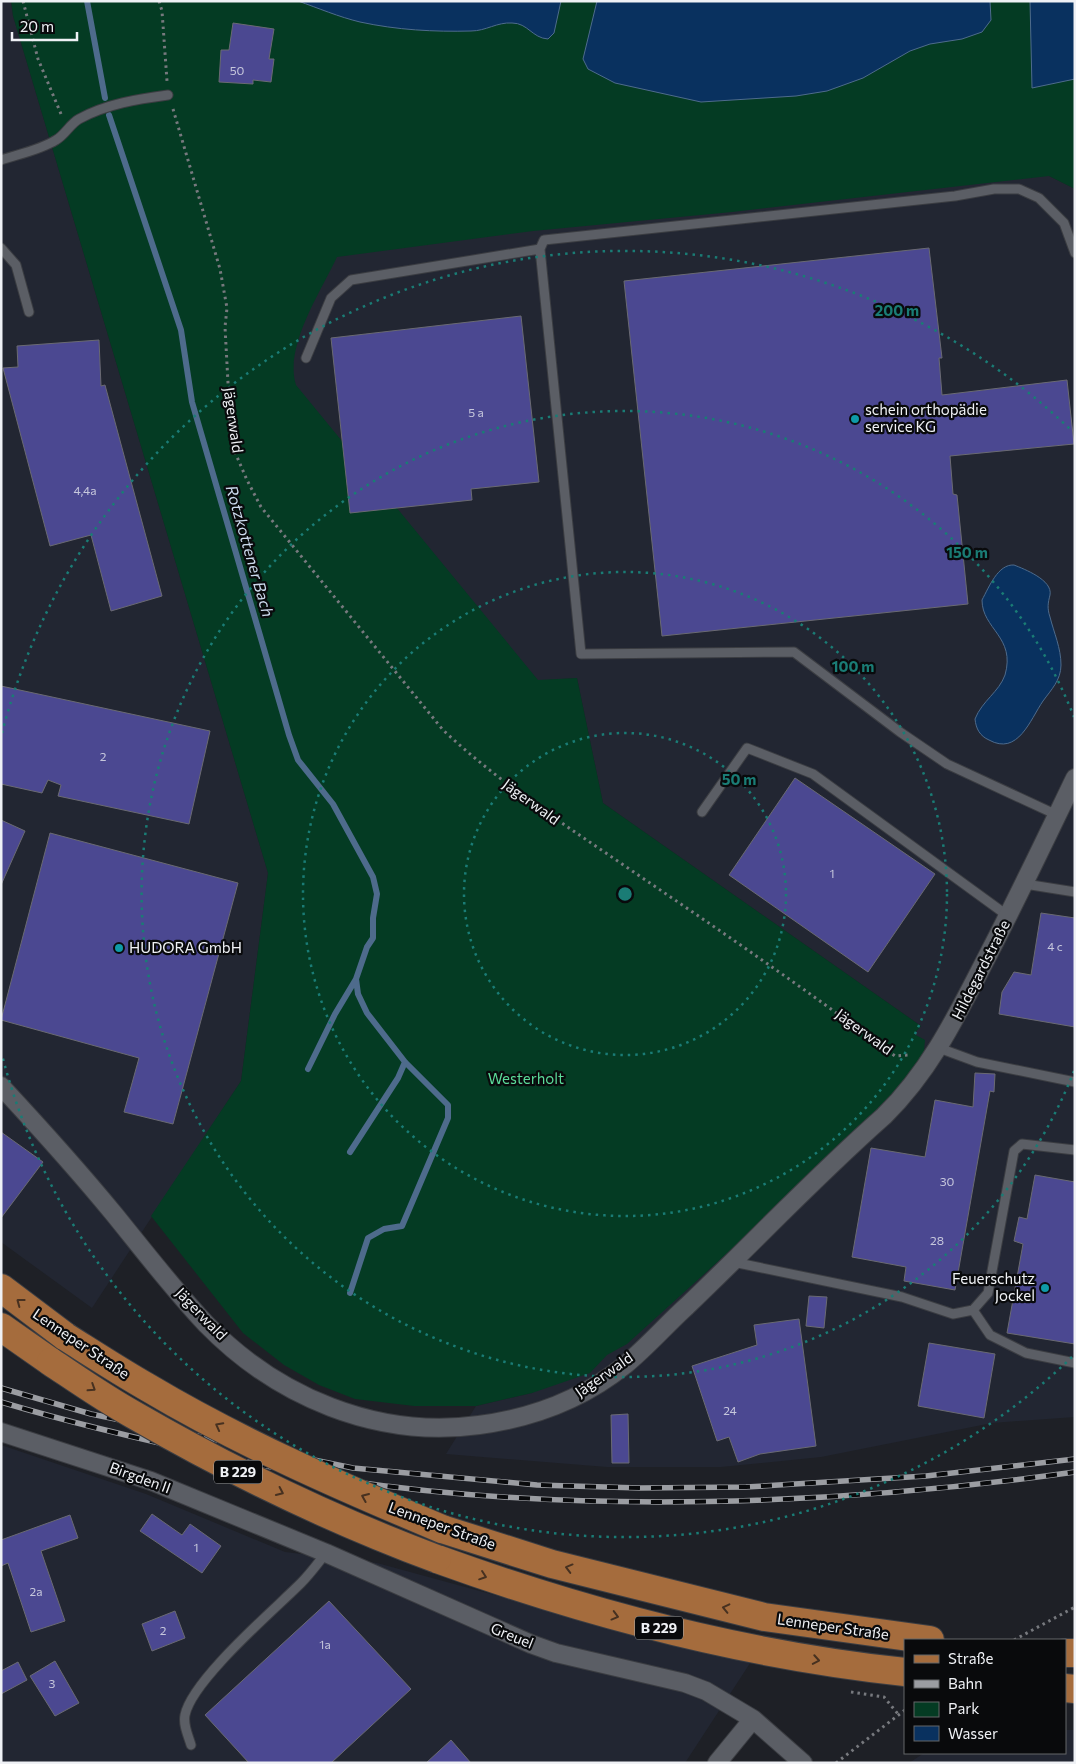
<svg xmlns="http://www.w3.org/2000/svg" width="1076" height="1764" font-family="Commissioner,sans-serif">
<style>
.built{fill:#222632}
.green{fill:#043b23}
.water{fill:#09315f;stroke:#4e6b8c}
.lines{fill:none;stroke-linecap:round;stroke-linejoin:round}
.stream{stroke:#4e6b8c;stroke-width:6}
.building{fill:#4b4891;stroke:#6a6a72}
.lane-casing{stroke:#3b3d42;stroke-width:11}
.street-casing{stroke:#3b3d42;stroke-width:20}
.primary-casing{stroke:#3b3d42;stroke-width:30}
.path{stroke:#77797e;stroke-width:3;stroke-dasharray:2.5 4;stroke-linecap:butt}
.lane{stroke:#5b5e65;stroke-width:9}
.street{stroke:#5b5e65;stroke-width:18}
.primary{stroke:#a56c3d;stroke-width:28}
.rail-casing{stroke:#9b9da2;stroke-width:5.5}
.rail{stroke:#090a0c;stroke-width:4;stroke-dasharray:11;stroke-linecap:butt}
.primary-bridge-casing{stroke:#3b3d42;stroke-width:30;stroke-linecap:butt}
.primary-bridge{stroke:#a56c3d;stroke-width:28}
.oneway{stroke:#473120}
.ring{fill:none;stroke:#1a7c75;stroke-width:2.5;stroke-dasharray:2.5 5}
.culture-dot{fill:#0f9aa8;stroke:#090a0c;stroke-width:2}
.labels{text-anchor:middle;stroke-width:4.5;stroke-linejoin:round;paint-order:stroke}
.number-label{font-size:12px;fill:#c6c7dc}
.shield{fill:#090a0c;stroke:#aaacaf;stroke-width:1}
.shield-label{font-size:14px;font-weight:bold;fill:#eff1f5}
.poi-label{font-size:15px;fill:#eff1f5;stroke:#090a0c;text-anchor:start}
.street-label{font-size:15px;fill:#eff1f5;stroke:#090a0c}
.park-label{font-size:15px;fill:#5bda99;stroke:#090a0c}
.water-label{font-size:16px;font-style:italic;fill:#ccdaed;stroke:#090a0c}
.centre{fill:#1a7c75;stroke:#090a0c;stroke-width:2.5}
.ring-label{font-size:15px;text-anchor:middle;font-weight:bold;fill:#1a7c75;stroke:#090a0c;stroke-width:4.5;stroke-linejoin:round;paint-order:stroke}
</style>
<rect width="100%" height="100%" fill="#1e2026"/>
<!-- built -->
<path class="built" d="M 1,1 L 11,1 L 13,16 L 268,873 L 241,1081 L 92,1308 L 1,1242 Z
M 1031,167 L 1075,189 L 1075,1417 L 992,1423 L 821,1457 L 721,1467 L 607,1467 L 446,1454 L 476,1406 L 532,1393 L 921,1026 L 603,803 L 577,678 L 518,682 L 292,394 L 292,367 L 296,328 L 322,223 Z
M 1,1445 L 146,1494 L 285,1552 L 377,1563 L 645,1636 L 756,1654 L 685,1763 L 1,1763 Z
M 1065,1730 L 1075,1730 L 1075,1763 L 909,1763 L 924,1753 L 1065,1753 Z"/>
<!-- green -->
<path class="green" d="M 11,1 L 1075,1 L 1075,189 L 1049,176 L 732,212 L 533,231 L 337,257 C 320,293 284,347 296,385 L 538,680 L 577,678 L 603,803 L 921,1026 L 914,1034 L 925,1040 L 923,1062 C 829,1161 728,1253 627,1344 L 607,1355 L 590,1373 L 532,1393 L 476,1406 L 414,1406 L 355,1399 L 319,1385 L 284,1365 L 243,1333 L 151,1216 L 241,1081 L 268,873 L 13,16 Z"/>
<!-- water -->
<path class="water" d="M 298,1 L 561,1 L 554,33 L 548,39 C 532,38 528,23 512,23 C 497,22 486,31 471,31 C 434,32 397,30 360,22 C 339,17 318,8 298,1 Z
M 597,1 L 990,1 L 991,20 L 982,32 L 962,39 L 930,44 L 910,51 L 863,78 L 827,91 L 796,96 L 701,102 L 615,83 L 588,69 L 583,59 Z
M 1030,1 L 1075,1 L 1075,79 L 1032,88 Z
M 1014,565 C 1024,569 1053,580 1050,595 C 1048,603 1047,608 1050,617 C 1054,633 1061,648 1061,665 C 1061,680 1051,690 1043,701 C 1030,720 1018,756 989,740 C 980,736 976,729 975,719 C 982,701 999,692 1005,675 C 1016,637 982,629 982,600 C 989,587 998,564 1014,565 Z"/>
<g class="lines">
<!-- stream -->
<path class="stream" d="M 87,1 L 105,98
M 109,115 L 181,330 L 192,402 L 289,735 L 298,760 L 333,804 L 373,877 L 377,894 L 373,918 L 373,938 L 367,947 L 356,979 L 358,994 L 367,1013 L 405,1062 L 448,1105 L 448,1118 L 402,1226 L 384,1229 L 368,1238 L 350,1293
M 308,1069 L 335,1014 L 356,979
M 350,1152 L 398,1078 L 405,1062"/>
</g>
<!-- building -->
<path class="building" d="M 233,23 L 274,29 L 269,59 L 274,59 L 271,82 L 253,80 L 253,84 L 219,82 L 221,50 L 229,50 Z
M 929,248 L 942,358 L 939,358 L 942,395 L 1067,380 L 1074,444 L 950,456 L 953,494 L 957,495 L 968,604 L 662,636 L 624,281 Z
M 521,316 L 539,482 L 471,489 L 472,500 L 350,513 L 331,338 Z
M 99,340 L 101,386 L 105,385 L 162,596 L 111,611 L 91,535 L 50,546 L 3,368 L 18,367 L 17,346 Z
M 1,686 L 210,731 L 189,824 L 58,796 L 61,785 L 48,780 L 42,793 L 1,784 Z
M 795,778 L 935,874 L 868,972 L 729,875 Z
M 1,820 L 25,831 L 1,885 Z
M 50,833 L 238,883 L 173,1124 L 124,1112 L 139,1058 L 1,1020 Z
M 1041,913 L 1075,918 L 1075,1027 L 999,1014 L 1002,992 L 1014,972 L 1031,975 Z
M 975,1073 L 995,1074 L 994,1092 L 990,1091 L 955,1290 L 904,1281 L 906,1267 L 852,1257 L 871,1148 L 925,1157 L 935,1100 L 973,1107 Z
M 1,1132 L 43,1162 L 1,1218 Z
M 1035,1175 L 1075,1182 L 1075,1344 L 1007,1333 L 1023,1244 L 1014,1241 L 1019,1217 L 1027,1219 Z
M 809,1296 L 827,1297 L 824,1328 L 806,1326 Z
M 799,1319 L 816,1446 L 760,1454 L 738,1462 L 729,1437 L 717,1441 L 692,1366 L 757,1345 L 754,1325 Z
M 929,1343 L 995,1354 L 984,1418 L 918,1406 Z
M 628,1414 L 629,1463 L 612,1463 L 611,1415 Z
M 152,1514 L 182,1535 L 190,1524 L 221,1546 L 202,1573 L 140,1531 Z
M 70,1515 L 78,1538 L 41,1551 L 65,1621 L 31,1632 L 8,1563 L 1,1566 L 1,1540 Z
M 329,1601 L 411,1689 L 331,1763 L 249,1763 L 205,1715 Z
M 175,1611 L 185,1638 L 152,1651 L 142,1624 Z
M 55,1661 L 79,1703 L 55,1716 L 30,1676 Z
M 18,1662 L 27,1680 L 1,1694 L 1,1671 Z
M 451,1740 L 471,1763 L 426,1763 Z"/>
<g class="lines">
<!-- lane casing -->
<g class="lane-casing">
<path id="lane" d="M 1,160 C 19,154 40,150 56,140 C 65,135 70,124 79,119 C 106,104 138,99 168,95
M 1,248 L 16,265 L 29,312
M 306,358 L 331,298 L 351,280 L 540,249
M 702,812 L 747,748 L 813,774 L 1008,916
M 1057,815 L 947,764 L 900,732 L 794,652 L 581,654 L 540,249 L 544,240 L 955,196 L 994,189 L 1019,189 L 1039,198 L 1064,223 L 1075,253
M 1025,884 L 1075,892
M 939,1048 L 977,1062 L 1075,1082
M 733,1262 L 902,1297 L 953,1314 L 973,1310 L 988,1293 L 1014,1151 L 1022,1144 L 1075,1150
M 973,1310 L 990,1335 L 1026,1353 L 1075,1363
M 191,1745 C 188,1735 183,1725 185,1715 C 192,1680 274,1610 301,1583 C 310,1574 318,1563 326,1553"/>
</g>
<!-- street casing -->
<g class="street-casing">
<path id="street" d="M 1,1086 C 40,1128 78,1170 114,1214 C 144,1251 173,1289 206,1324 C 277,1397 377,1439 479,1425 C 532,1418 583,1399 625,1365 C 647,1347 666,1325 687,1306 C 753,1243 816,1176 884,1116 C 932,1069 959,1011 989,953 C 1019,895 1047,836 1075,778
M 1,1432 L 151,1481 L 326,1553 L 531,1644 L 556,1653 L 685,1683 L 706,1691 L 753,1719 L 803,1763
M 717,1763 L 753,1719"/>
</g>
<!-- primary casing -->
<g class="primary-casing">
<path id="primary" d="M 1,1288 L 66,1337
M 1,1327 L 51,1362
M 442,1529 L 552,1564 L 764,1617 L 930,1640
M 437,1559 C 589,1614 745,1655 905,1672
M 1065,1653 L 1075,1653
M 1065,1688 L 1075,1689"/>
</g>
<!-- path -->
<path class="path" d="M 23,1 L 38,59 L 61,114
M 159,1 L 162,11 L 167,81
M 173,109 L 220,269 L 227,308 L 225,327 L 230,420 L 234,450 L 247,480 L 261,507 L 443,730 C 504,787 573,830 641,877 C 727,935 812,994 895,1056 L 909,1055
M 1014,1640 L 1075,1607
M 851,1692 L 884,1697 L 898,1714
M 836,1763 L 905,1710"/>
<!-- lane -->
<use href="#lane" class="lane"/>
<!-- street -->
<use href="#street" class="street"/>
<!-- primary -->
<use href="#primary" class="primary"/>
<!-- rail casing -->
<g class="rail-casing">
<path id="rail" d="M 1,1388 L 91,1414 L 353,1468 L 537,1485 L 640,1488 L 746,1487 L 926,1476 L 1075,1459
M 1,1402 C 75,1424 148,1441 223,1457 C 262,1465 302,1474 341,1480 C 577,1515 839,1505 1075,1472"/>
</g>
<!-- rail -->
<use href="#rail" class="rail"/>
<!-- primary-bridge casing -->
<g class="primary-bridge-casing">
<path id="primary-bridge" d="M 66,1337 C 93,1354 119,1371 147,1387 C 241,1443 342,1487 442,1529
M 51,1362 C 78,1380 105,1399 134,1415 C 231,1471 332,1520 437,1559"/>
</g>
<!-- primary-bridge -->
<use href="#primary-bridge" class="primary-bridge"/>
</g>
<!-- one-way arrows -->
<defs><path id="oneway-chevron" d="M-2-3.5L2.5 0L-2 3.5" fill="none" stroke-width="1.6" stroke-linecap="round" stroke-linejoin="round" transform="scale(1.25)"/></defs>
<g class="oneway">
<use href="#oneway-chevron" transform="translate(20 1302) rotate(-143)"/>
<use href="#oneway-chevron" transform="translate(92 1388) rotate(33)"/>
<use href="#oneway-chevron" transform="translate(219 1426) rotate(-152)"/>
<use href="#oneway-chevron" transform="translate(280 1492) rotate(25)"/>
<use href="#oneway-chevron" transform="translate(365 1497) rotate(-157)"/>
<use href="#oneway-chevron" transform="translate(569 1568) rotate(-165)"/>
<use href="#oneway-chevron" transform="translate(483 1576) rotate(19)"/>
<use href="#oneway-chevron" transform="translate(726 1608) rotate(-167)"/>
<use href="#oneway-chevron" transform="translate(615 1616) rotate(15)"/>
<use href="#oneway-chevron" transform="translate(816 1660) rotate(10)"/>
</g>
<!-- distance rings -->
<g class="ring">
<circle cx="625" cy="894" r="161"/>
<circle cx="625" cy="894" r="322"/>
<path d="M1074 1071A483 483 0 1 1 1074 717"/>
<path d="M1072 1357A644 644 0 0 1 2 1055M2 733A644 644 0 0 1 1072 431"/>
</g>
<!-- markers -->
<g class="culture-dot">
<circle cx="855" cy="419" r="5"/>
<circle cx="119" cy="948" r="5"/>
<circle cx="1045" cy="1288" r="5"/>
</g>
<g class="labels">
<!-- number labels -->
<g class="number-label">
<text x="237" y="75">50</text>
<text x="476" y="417">5 a</text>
<text x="85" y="495">4,4a</text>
<text x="103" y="761">2</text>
<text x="832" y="878">1</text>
<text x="1055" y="951">4 c</text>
<text x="947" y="1186">30</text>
<text x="937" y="1245">28</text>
<text x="730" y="1415">24</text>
<text x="196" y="1552">1</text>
<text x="36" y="1596">2a</text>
<text x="163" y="1635">2</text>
<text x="325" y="1649">1a</text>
<text x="52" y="1688">3</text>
</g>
<!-- shield labels -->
<g class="shield">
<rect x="214" y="1460.5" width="48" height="23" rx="4"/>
<rect x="635" y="1616.5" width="48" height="23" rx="4"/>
</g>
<g class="shield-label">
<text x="238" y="1477">B 229</text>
<text x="659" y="1633">B 229</text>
</g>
<!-- poi labels -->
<g class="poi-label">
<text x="865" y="415">schein orthopädie<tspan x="865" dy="17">service KG</tspan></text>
<text x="129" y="953">HUDORA GmbH</text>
<text x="1035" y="1284" text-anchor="end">Feuerschutz<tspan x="1035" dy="17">Jockel</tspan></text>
</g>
<!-- street labels -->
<g class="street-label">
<text transform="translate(233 420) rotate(82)" y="5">Jägerwald</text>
<text transform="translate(531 802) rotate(36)" y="5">Jägerwald</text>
<text transform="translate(981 970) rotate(-63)" y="5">Hildegardstraße</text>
<text transform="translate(864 1032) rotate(36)" y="5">Jägerwald</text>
<text transform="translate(201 1314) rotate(46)" y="5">Jägerwald</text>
<text transform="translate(81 1344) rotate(34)" y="5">Lenneper Straße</text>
<text transform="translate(604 1375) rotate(-35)" y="5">Jägerwald</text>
<text transform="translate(140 1478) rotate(20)" y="5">Birgden II</text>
<text transform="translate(442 1526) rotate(20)" y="5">Lenneper Straße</text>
<text transform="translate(833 1627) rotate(8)" y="5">Lenneper Straße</text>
<text transform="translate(512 1636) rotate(22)" y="5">Greuel</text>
</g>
<!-- park labels -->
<g class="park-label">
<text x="526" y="1084">Westerholt</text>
</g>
<!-- water labels -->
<g class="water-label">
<text transform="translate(250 551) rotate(74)" y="6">Rotzkottener Bach</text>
</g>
</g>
<circle cx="625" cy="894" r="8" class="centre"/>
<g class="ring-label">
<text x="897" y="316">200 m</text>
<text x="967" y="558">150 m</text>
<text x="853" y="672">100 m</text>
<text x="739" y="785">50 m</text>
</g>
<!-- border -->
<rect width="1076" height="1764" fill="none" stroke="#eff1f5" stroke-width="5"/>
<!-- legend -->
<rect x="904" y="1639" width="162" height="115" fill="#090a0c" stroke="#656669"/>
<rect x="914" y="1655" width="25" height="8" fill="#a56c3d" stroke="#656669"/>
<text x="948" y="1664" font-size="15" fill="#eff1f5">Straße</text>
<rect x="914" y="1680" width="25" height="8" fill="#9b9da2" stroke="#656669"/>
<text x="948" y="1689" font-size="15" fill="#eff1f5">Bahn</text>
<rect x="914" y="1702" width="25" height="15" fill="#043b23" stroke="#656669"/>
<text x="948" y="1714" font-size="15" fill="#eff1f5">Park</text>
<rect x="914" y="1726" width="25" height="15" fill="#09315f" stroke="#656669"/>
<text x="948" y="1739" font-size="15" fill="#eff1f5">Wasser</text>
<!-- scale -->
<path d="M12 32v8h65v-8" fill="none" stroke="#eff1f5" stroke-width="2.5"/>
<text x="20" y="32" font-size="15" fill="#eff1f5" stroke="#090a0c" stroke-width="4" paint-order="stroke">20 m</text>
</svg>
